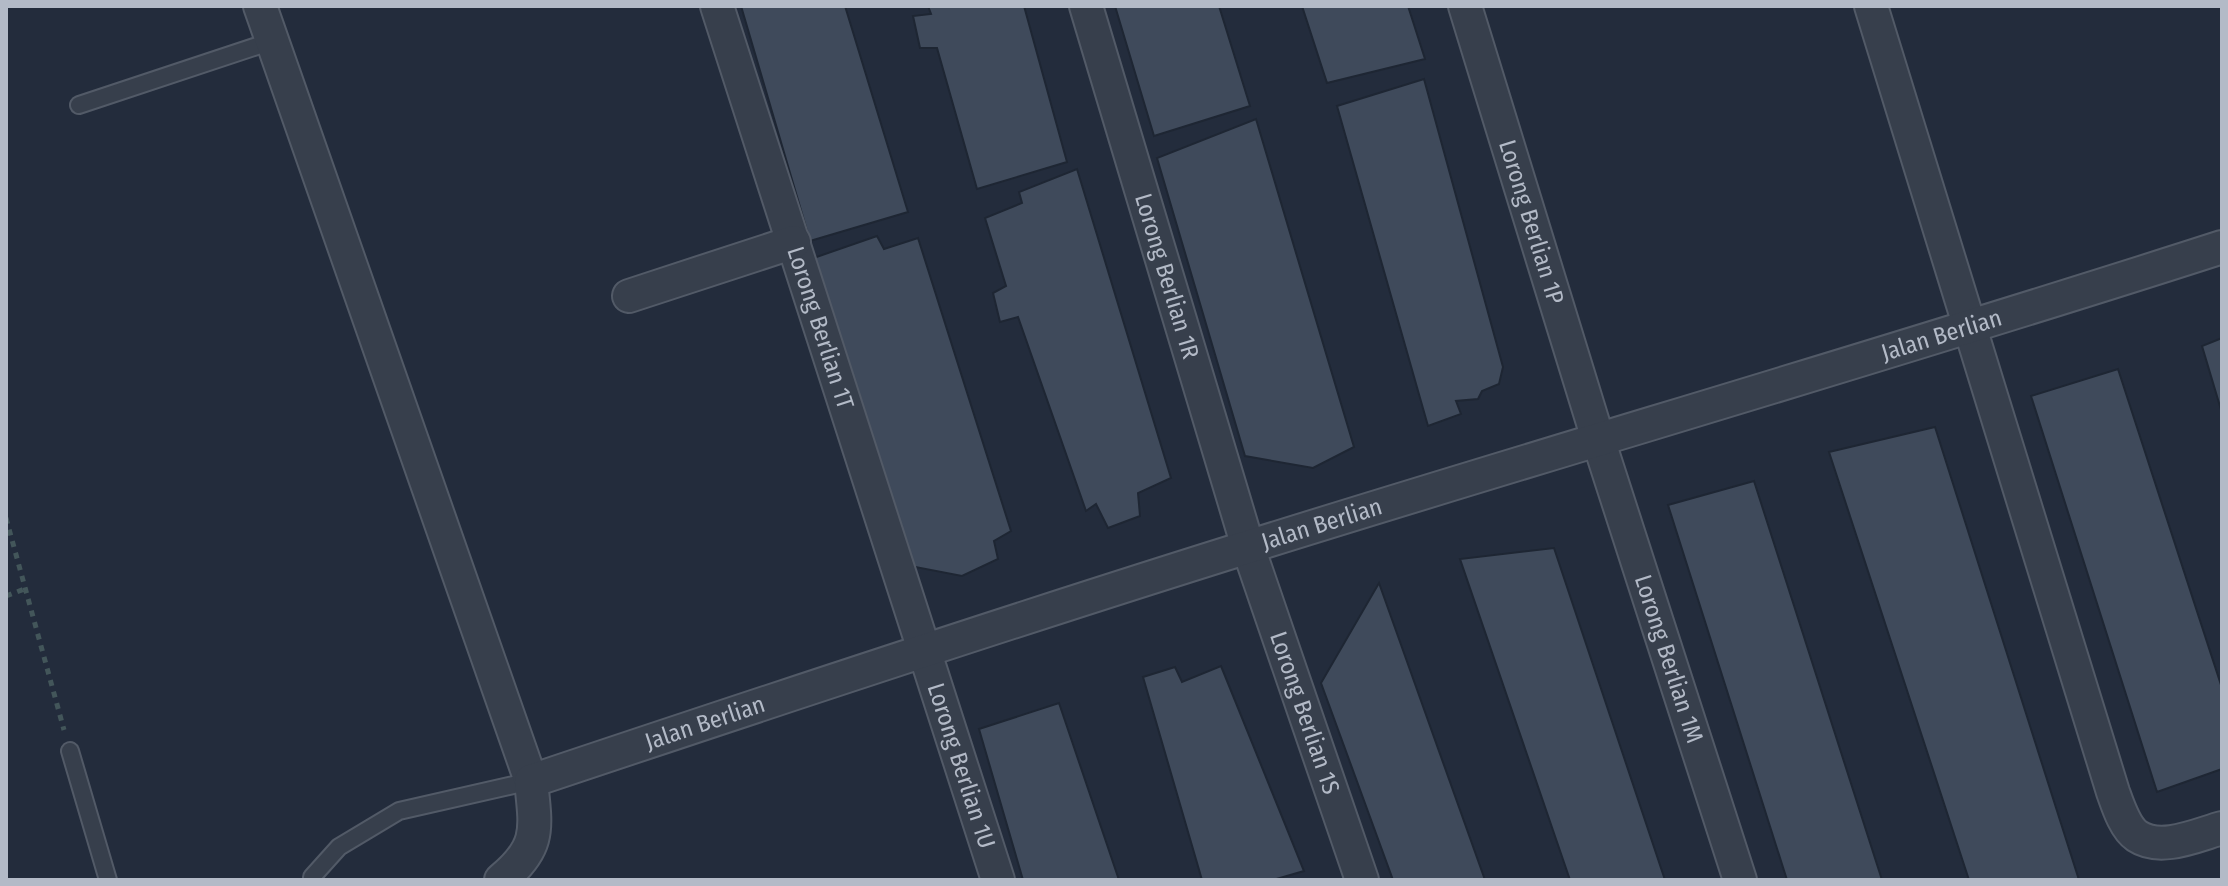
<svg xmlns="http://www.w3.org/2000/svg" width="2228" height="886" font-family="'Fira Sans Condensed',sans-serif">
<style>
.building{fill:#3f4a5b;stroke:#1e2633;stroke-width:2}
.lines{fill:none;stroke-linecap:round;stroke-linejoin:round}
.lane-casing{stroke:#525a67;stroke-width:20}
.street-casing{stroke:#525a67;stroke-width:36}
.path{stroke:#43565a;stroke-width:5;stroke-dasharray:6 6;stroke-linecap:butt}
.lane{stroke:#373f4c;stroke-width:16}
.street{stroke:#373f4c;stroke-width:32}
.labels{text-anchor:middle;stroke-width:6;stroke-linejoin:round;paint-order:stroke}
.street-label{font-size:24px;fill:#b3bac7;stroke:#1c2431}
</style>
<rect width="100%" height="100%" fill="#232c3c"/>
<!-- building -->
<path class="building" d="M 741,6 L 845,6 L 908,212 L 810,241 Z
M 928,6 L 1024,6 L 1067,162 L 977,189 L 937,48 L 920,48 L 913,16 L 931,14 Z
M 1115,6 L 1219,6 L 1250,106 L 1154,136 Z
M 1302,6 L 1408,6 L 1425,59 L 1327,83 Z
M 1424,79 L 1503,367 L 1499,384 L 1482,391 L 1478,399 L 1456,401 L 1461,414 L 1428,426 L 1337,106 Z
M 1256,119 L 1354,447 L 1313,468 L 1245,456 L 1157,158 Z
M 1077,169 L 1171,478 L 1138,493 L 1140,516 L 1108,528 L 1096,504 L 1086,511 L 1018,317 L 1000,322 L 993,293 L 1006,286 L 985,218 L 1022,203 L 1019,192 Z
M 877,236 L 884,249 L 918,238 L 1011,531 L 994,541 L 998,559 L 962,576 L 910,566 L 805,261 Z
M 2222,338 L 2222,413 L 2202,346 Z
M 2118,369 L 2222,688 L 2222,769 L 2157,792 L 2031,396 Z
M 1935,427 L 2079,880 L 1969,880 L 1829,452 Z
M 1754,481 L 1882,880 L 1787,880 L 1668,505 Z
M 1554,548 L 1665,880 L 1570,880 L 1460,559 Z
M 1379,583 L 1485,880 L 1393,880 L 1321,683 Z
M 1221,666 L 1304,871 L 1273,880 L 1202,880 L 1143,677 L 1175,667 L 1182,682 Z
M 1059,703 L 1119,880 L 1023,880 L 979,729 Z"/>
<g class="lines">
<!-- lane casing -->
<g class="lane-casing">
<path id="lane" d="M 79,105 L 272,41
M 70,751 L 108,880
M 312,877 L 339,847 L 399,811 L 531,781"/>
</g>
<!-- street casing -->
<g class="street-casing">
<g id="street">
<path d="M 260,6 L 531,781"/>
<path id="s1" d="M 717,6 L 998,880"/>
<path id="s2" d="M 1086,6 L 1248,547 L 1362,880"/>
<path id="s3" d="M 1465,6 L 1598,439 L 1740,880"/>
<path d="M 1871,6 L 2113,792 C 2118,806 2125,828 2137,836 C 2161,852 2197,835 2222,828"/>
<path d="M 629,296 L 794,242"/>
<path id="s4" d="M 501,880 C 541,847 536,829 531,781 C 770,701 1010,621 1251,546 C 1574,445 1900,351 2222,247"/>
</g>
</g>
<!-- path -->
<path class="path" d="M 6,518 L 64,730
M 6,596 L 27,588"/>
<!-- lane -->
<use href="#lane" class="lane"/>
<!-- street -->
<use href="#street" class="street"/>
</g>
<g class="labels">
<!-- street labels -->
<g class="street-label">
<text dy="8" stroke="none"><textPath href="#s3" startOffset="226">Lorong Berlian 1P</textPath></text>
<text dy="8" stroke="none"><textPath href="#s2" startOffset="282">Lorong Berlian 1R</textPath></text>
<text dy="8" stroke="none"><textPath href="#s1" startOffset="338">Lorong Berlian 1T</textPath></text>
<text dy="8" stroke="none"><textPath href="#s4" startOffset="1590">Jalan Berlian</textPath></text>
<text dy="8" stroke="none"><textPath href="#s4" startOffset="942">Jalan Berlian</textPath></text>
<text dy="8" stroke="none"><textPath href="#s3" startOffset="684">Lorong Berlian 1M</textPath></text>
<text dy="8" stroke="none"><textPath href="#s2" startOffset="740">Lorong Berlian 1S</textPath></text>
<text dy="8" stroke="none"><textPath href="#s4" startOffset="294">Jalan Berlian</textPath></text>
<text dy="8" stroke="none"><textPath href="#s1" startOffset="798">Lorong Berlian 1U</textPath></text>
</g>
</g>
<!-- border -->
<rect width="2228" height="886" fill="none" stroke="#b3bac7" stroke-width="16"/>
</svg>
